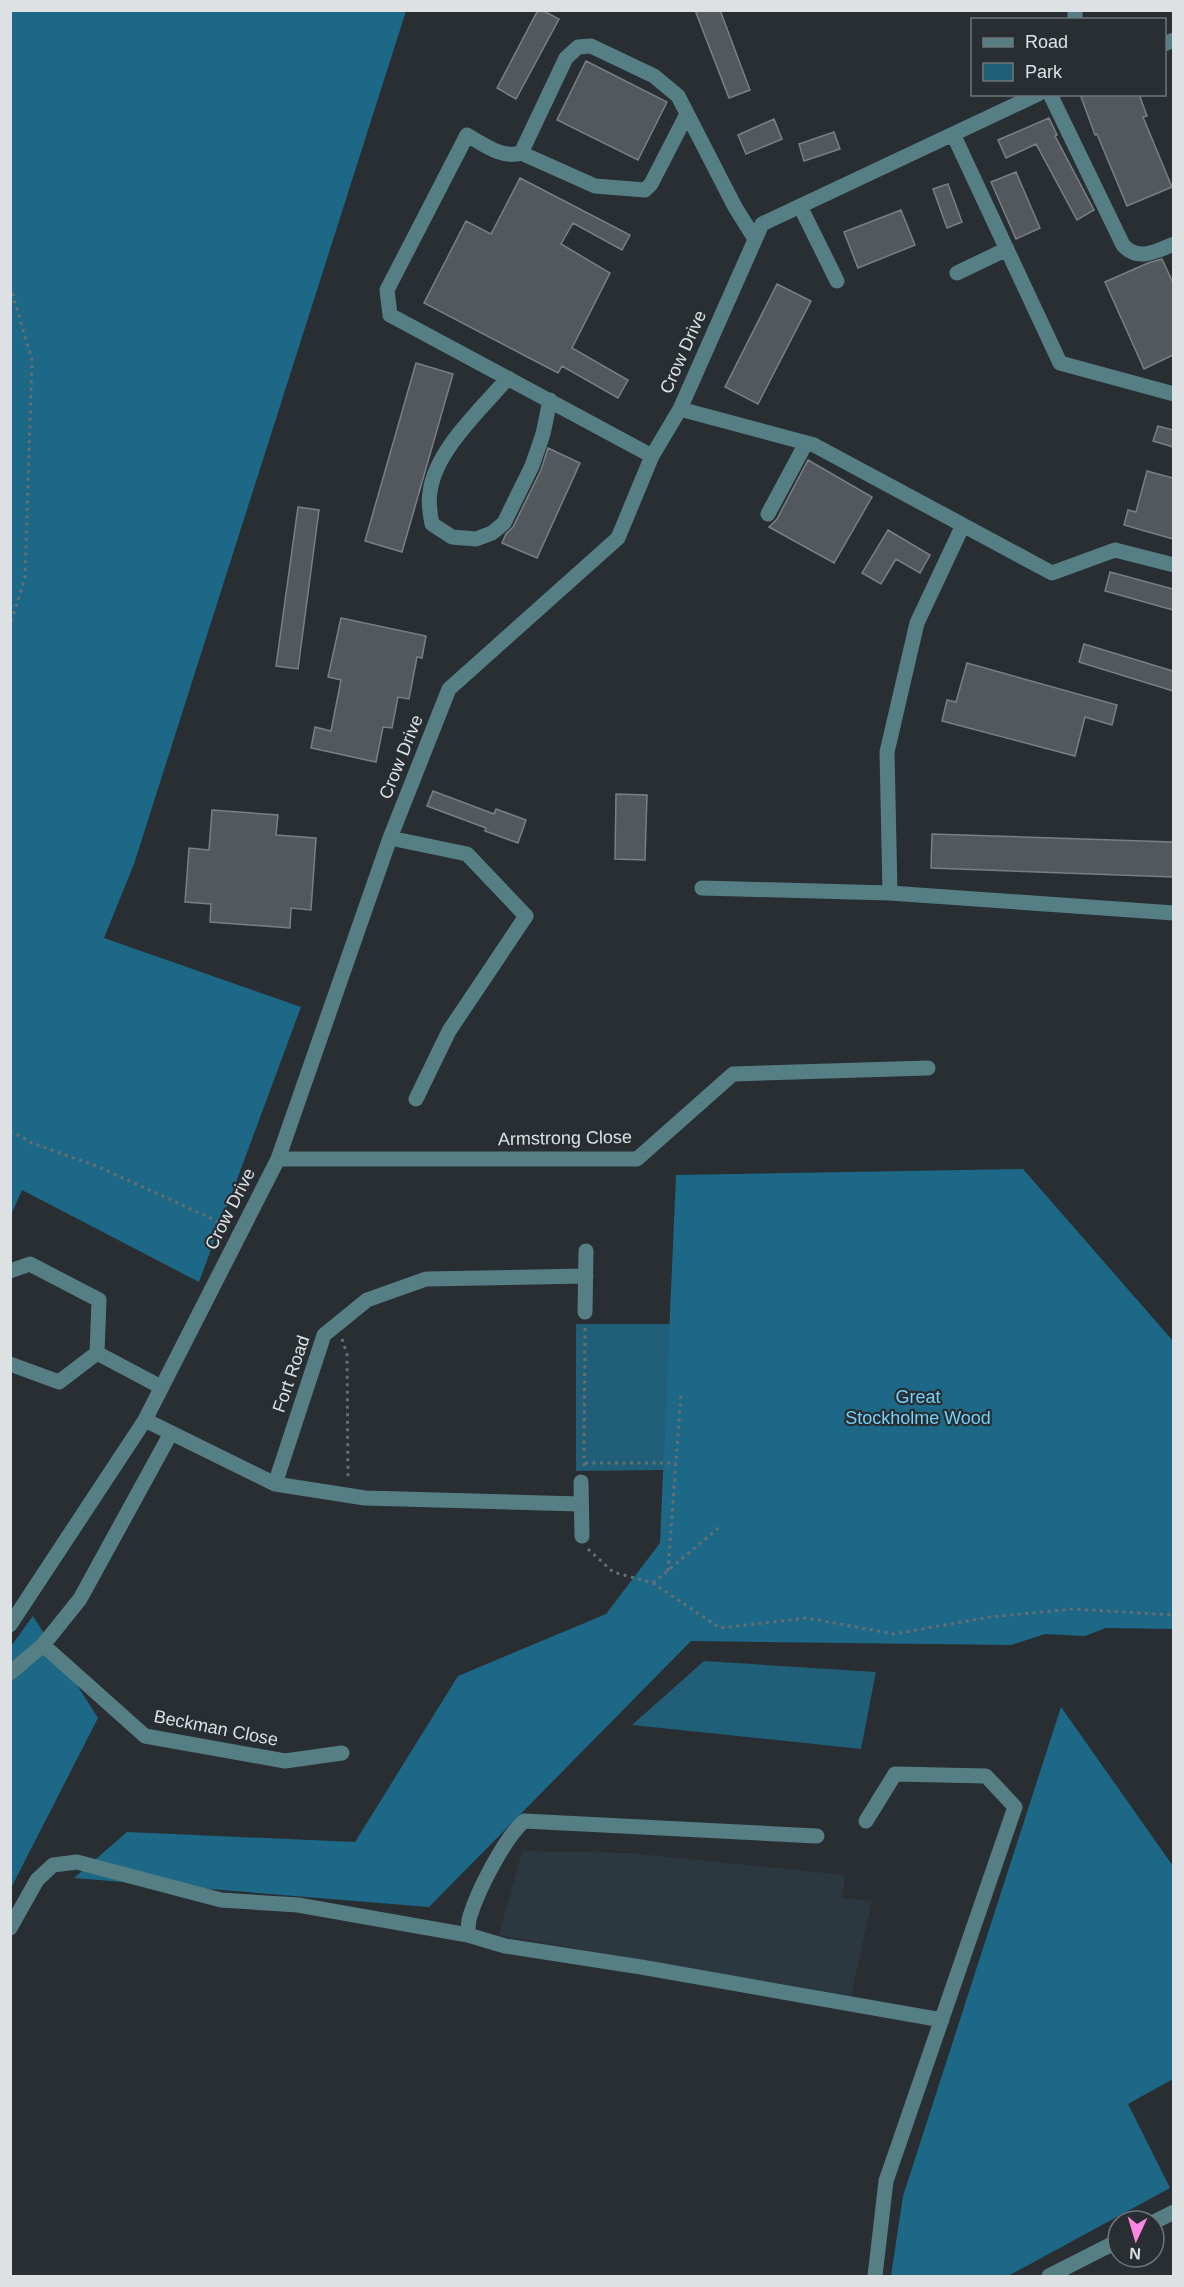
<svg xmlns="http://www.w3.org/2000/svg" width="1184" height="2287" font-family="Arial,sans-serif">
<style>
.built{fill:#2c383f}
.green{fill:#215e77}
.forest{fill:#1d6886}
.building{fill:#53585d;stroke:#7a7f84;stroke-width:1.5}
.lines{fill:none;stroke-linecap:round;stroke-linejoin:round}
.path{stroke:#686e71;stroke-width:3;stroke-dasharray:3 4.5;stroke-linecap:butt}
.minor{stroke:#557f85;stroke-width:15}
.labels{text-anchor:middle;stroke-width:4.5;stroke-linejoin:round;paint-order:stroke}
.street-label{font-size:18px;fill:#dde1e3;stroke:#282e32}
.park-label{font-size:18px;fill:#72d2fd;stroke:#282e32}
</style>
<rect width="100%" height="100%" fill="#282e32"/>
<!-- built -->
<path class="built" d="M 522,1851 L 630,1853 L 845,1875 L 842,1898 L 872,1901 L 851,1996 L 499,1935 Z"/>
<!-- green -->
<path class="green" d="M 576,1324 L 670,1324 L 664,1470 L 576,1471 Z
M 704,1661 L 876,1672 L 861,1749 L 632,1725 Z"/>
<!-- forest -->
<path class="forest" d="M 11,10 L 406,11 L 134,864 L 104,938 L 301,1007 L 199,1282 L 22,1190 L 11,1215 Z
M 1023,1169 L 1173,1341 L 1173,1629 L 1106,1628 L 1085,1636 L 1045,1634 L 1011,1645 L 691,1641 L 429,1907 L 74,1878 L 127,1832 L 355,1842 L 458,1676 L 606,1614 L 660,1543 L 676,1175 Z
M 33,1616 L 98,1718 L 11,1888 L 11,1646 Z
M 1061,1707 L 1173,1866 L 1173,2079 L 1128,2104 L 1170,2188 L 1008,2276 L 891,2276 L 903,2196 Z"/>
<!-- building -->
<path class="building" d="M 538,10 L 542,10 L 559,19 L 516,99 L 497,88 Z
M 695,10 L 720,10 L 750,90 L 729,98 Z
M 586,61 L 667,102 L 638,160 L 557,120 Z
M 1080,94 L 1139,94 L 1147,116 L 1143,117 L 1172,187 L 1127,206 L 1097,134 L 1095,135 Z
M 1049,118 L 1057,135 L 1055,136 L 1094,210 L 1077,220 L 1036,144 L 1006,158 L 998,140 Z
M 774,119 L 782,139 L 746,154 L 738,135 Z
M 834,132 L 840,149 L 804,161 L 799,144 Z
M 1016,172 L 1040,228 L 1016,239 L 991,182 Z
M 520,178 L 630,235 L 622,250 L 573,223 L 561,244 L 610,273 L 572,348 L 628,380 L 618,398 L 562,366 L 558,373 L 424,303 L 466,221 L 491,234 Z
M 948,184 L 962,222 L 947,228 L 933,189 Z
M 901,210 L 915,245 L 858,268 L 844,232 Z
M 1162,259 L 1173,283 L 1173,355 L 1144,369 L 1105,282 L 1148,263 Z
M 777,284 L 811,301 L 758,404 L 725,387 Z
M 416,363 L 453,374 L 402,552 L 365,541 Z
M 1158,426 L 1173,430 L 1173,447 L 1153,441 Z
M 548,448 L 580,463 L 537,558 L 502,543 L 506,534 L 513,527 L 541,470 Z
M 808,460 L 872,497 L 834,563 L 769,527 L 777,519 Z
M 1147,471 L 1173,478 L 1173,539 L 1124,525 L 1128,510 L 1136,512 Z
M 298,507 L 319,510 L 298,669 L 276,666 Z
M 888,530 L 930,555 L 920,573 L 896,559 L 881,584 L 862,573 Z
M 1110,572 L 1173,589 L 1173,610 L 1105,591 Z
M 341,618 L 426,636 L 422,658 L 417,657 L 409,699 L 398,697 L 392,728 L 383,727 L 376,762 L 311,748 L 315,727 L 331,731 L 341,680 L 328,677 Z
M 1084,644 L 1173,671 L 1173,691 L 1079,662 Z
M 967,663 L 1117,705 L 1112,725 L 1085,717 L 1075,756 L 942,721 L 947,700 L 956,702 Z
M 433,791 L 494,814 L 496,809 L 526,820 L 518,843 L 485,831 L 486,828 L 427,806 Z
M 616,794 L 647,795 L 645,860 L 615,859 Z
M 212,810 L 278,815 L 276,835 L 316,838 L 311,910 L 291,908 L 290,928 L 210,922 L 211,904 L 185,902 L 189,848 L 209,850 Z
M 932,834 L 1173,842 L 1173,877 L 931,868 Z"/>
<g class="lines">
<!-- path -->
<path class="path" d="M 10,286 L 32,360 L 25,578 L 10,625
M 10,1131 L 32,1143 L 99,1167 L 228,1226
M 342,1339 L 347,1354 L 348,1479
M 585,1463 L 676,1463
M 584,1466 L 585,1328
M 588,1549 L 613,1572 L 653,1583 L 720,1628 L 807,1618 L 894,1634 L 990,1617 L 1073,1609 L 1174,1615
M 668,1571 L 681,1394
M 653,1583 L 722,1525"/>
<!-- minor -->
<path class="minor" d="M 1075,20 L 1075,10
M 1164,44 L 1174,40
M 1050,94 L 1123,245 C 1138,262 1156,251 1174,244
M 953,134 L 1060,363 L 1174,394
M 521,153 L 595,186 L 645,190 L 651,184 L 687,114
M 800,206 L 837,281
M 957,273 L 1007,249
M 508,378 C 481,409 435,451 430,492 C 428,503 430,514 432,524 L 452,537 L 476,539 L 492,533 L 504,523 L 532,466 L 543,434 L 550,400
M 680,409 L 814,445 L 1052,573 L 1115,550 L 1174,565
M 652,456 L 390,315 L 387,290 L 467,135 C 483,144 502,159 521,153 L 566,58 L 578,47 L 591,46 L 654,76 L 678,96 L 735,207 L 755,239
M 768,514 L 806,443
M 390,838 L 467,854 L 526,916 L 449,1031 L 416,1099
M 702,888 L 890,893 L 887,752 L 917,623 L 963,525
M 890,893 L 1174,913
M 278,1159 L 637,1159 L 733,1074 L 928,1068
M 10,1271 L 30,1264 L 99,1300 L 97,1353
M 585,1312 L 586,1251
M 97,1353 L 161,1387
M 10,1364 L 59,1382 L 97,1353
M 145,1420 L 275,1484 L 365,1498 L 580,1504
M 581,1482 L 582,1536
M 275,1484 L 324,1335 L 367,1300 L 426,1279 L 586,1276
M 10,1625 L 145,1420 L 278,1159 L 390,838 L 449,689 L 618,538 L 652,456 L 680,409 L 762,224 L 1038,94
M 43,1645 L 145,1736 L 285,1761 L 342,1753
M 10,1673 L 43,1645 L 80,1599 L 171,1433
M 866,1821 L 895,1774 L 986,1776 L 1015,1807 L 886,2181 L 875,2276
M 817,1836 L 524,1821 C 504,1839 478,1890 470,1916 C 468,1922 468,1929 468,1935 L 505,1946 L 641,1967 L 942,2020
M 10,1928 L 37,1880 L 53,1865 L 77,1862 L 221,1900 L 298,1905 L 468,1935
M 1154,2222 L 1174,2212
M 1049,2276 L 1118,2241"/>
</g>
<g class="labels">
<!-- street labels -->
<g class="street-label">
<text transform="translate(683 352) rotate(-66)" y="6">Crow Drive</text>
<text transform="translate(401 757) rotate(-68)" y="6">Crow Drive</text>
<text transform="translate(565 1138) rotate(-1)" y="6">Armstrong Close</text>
<text transform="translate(230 1209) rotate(-63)" y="6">Crow Drive</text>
<text transform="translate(291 1374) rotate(-71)" y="6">Fort Road</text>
<text transform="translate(216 1728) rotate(11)" y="6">Beckman Close</text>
</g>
<!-- park labels -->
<g class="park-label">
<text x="918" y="1403">Great<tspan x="918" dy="21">Stockholme Wood</tspan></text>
</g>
</g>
<!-- border -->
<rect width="1184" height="2287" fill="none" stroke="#dde1e3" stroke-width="24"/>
<!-- legend -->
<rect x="971" y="18" width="195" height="78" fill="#282e32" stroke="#707679" stroke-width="1.5"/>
<rect x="983" y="38" width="30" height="9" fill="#557f85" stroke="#707679" stroke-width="1.5"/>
<text x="1025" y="48" font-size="18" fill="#dde1e3">Road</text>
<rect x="983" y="63" width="30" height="18" fill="#215e77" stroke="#707679" stroke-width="1.5"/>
<text x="1025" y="78" font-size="18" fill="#dde1e3">Park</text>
<!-- north arrow -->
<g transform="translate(1136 2239) rotate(184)"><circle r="28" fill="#282e32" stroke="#707679" stroke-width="1.5"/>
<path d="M0-4.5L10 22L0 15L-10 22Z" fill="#fd86e1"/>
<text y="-9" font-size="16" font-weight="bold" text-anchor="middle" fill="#dde1e3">N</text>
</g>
</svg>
